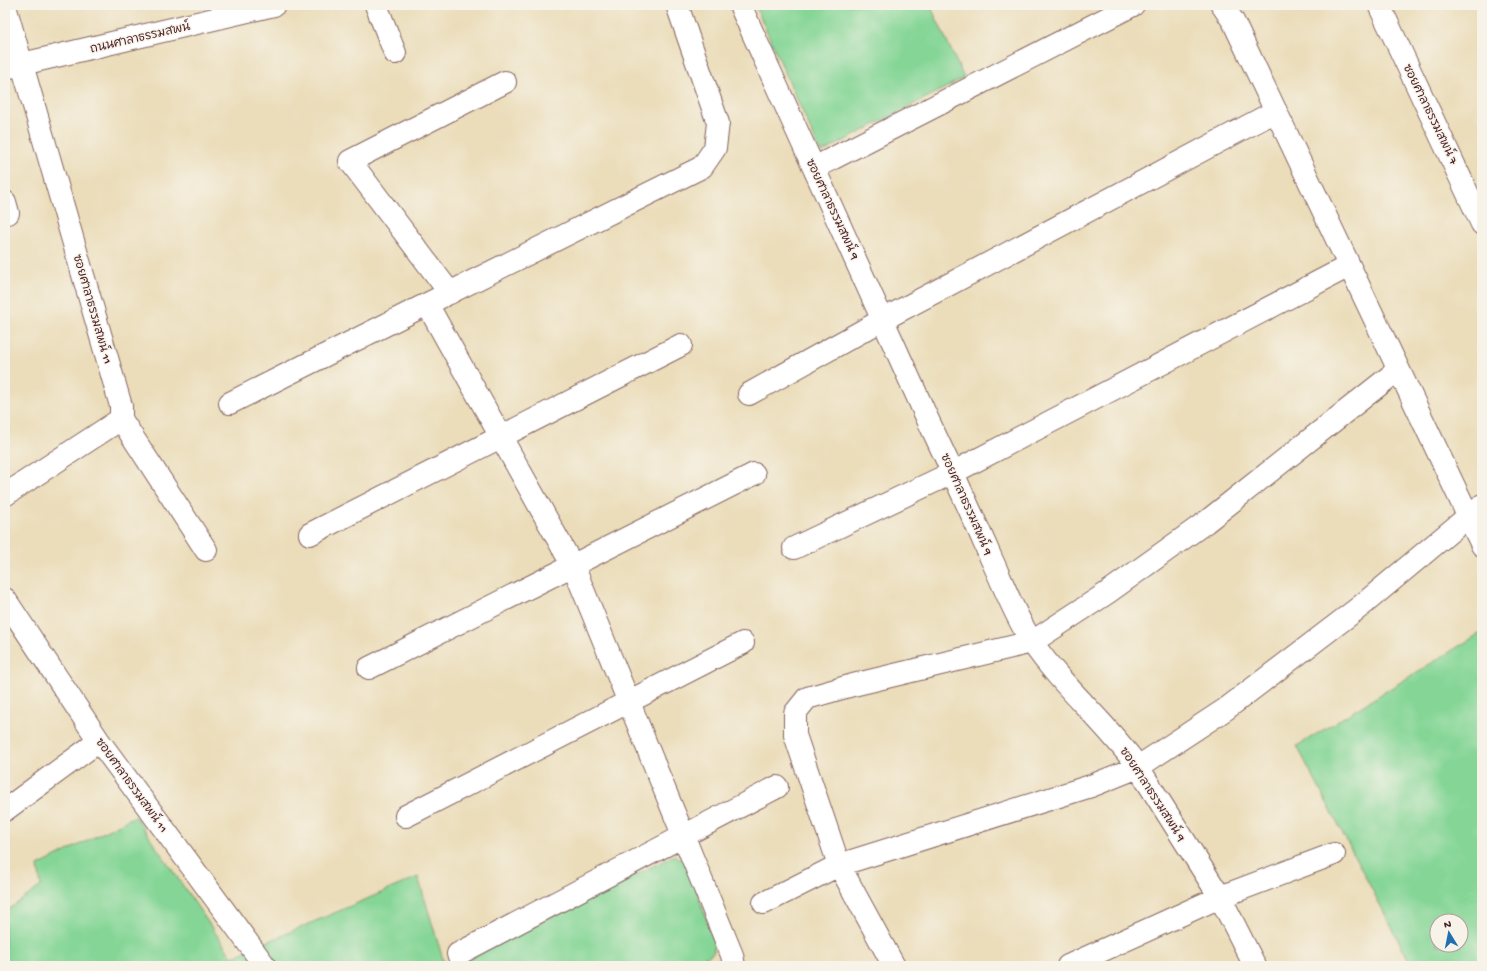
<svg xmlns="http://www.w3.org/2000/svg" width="1487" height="971" font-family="'Gochi Hand','Playpen Sans Thai',sans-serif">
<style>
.green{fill:#85d696;stroke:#687a60;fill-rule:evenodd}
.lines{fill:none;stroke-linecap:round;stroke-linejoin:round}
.minor-casing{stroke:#82625d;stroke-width:24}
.minor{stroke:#fff;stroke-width:22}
.labels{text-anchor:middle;stroke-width:3;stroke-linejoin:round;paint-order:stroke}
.street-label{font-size:12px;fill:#4a1f2b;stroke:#f7f3e8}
</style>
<rect width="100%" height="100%" fill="#f7f3e8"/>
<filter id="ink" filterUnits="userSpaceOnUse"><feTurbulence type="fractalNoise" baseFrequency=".025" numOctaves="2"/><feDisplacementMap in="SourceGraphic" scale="8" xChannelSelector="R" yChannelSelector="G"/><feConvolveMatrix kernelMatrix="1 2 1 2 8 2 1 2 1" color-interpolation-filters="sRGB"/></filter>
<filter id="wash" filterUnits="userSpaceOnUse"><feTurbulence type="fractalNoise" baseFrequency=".012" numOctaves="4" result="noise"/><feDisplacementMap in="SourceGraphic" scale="16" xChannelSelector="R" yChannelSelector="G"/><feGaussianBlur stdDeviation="0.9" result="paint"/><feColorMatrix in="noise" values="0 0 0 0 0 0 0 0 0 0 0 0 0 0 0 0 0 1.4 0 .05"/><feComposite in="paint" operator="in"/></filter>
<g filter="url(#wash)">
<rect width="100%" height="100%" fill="#ebddba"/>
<!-- green -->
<path class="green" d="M 755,5 L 930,5 L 964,78 L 821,153 Z
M 1482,632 L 1482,966 L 1412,966 L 1297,746 ZM 1437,921 L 1461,921 L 1461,945 L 1437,945 Z
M 135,816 L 232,957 L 418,877 L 445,966 L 5,966 L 5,912 L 41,886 L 38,866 Z
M 675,855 L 688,865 L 713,939 L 714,952 L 704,959 L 675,966 L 453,966 Z"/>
</g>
<g filter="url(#ink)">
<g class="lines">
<!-- minor casing -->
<g class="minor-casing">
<path id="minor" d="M 376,5 L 395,53
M 677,5 L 718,123 L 715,148 L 702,167 L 427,304 L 575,570 L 732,955 L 734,966
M 740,5 L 928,420 C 950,466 971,512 991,558 C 1004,586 1015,616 1032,642 C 1063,688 1106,722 1138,767 L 1220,897 L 1255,966
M 1222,5 L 1233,21 L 1482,545
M 1379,5 L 1482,224
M 5,6 L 121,406 L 121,419 L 5,495
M 5,68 L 274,5
M 814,168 L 1133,5
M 5,202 L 8,213
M 450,293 L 350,161 L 505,82
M 749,394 L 884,319 L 1276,111
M 230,403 L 427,304
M 121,419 L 206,550
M 310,534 L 681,345
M 794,548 L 954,472 L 1349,266
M 5,599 L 99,741 L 265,966
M 369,668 L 754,474
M 5,810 L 99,741
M 406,816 L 743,643
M 764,903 L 839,865 L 1091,786 L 1138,767 L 1226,709 L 1361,606 L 1482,505
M 458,954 L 777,787
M 894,966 L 839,865 L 795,735 L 795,713 L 807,698 L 853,685 L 1032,642 L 1107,593 L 1206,522 L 1398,370
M 1068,966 L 1220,897 L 1334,854"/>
</g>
<!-- minor -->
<use href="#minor" class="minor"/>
</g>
</g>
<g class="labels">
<!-- street labels -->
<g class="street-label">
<text transform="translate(140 37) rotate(-13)" y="4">ถนนศาลาธรรมสพน์</text>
<text transform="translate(1431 114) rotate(64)" y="4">ซอยศาลาธรรมสพน์ 7</text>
<text transform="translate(833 209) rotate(65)" y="4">ซอยศาลาธรรมสพน์ 9</text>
<text transform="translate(93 309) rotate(74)" y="4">ซอยศาลาธรรมสพน์ 11</text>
<text transform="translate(967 504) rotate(66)" y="4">ซอยศาลาธรรมสพน์ 9</text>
<text transform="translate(132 785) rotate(54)" y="4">ซอยศาลาธรรมสพน์ 11</text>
<text transform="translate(1153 794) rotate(57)" y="4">ซอยศาลาธรรมสพน์ 9</text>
</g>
</g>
<!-- margin -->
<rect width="1487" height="971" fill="none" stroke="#f7f3e8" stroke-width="20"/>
<!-- north arrow -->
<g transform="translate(1449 933) rotate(350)"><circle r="19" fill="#f7f3e8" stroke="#b29e9c"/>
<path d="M0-3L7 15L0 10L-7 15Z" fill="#1f6fb2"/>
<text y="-6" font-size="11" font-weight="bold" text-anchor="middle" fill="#4a1f2b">N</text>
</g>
</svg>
